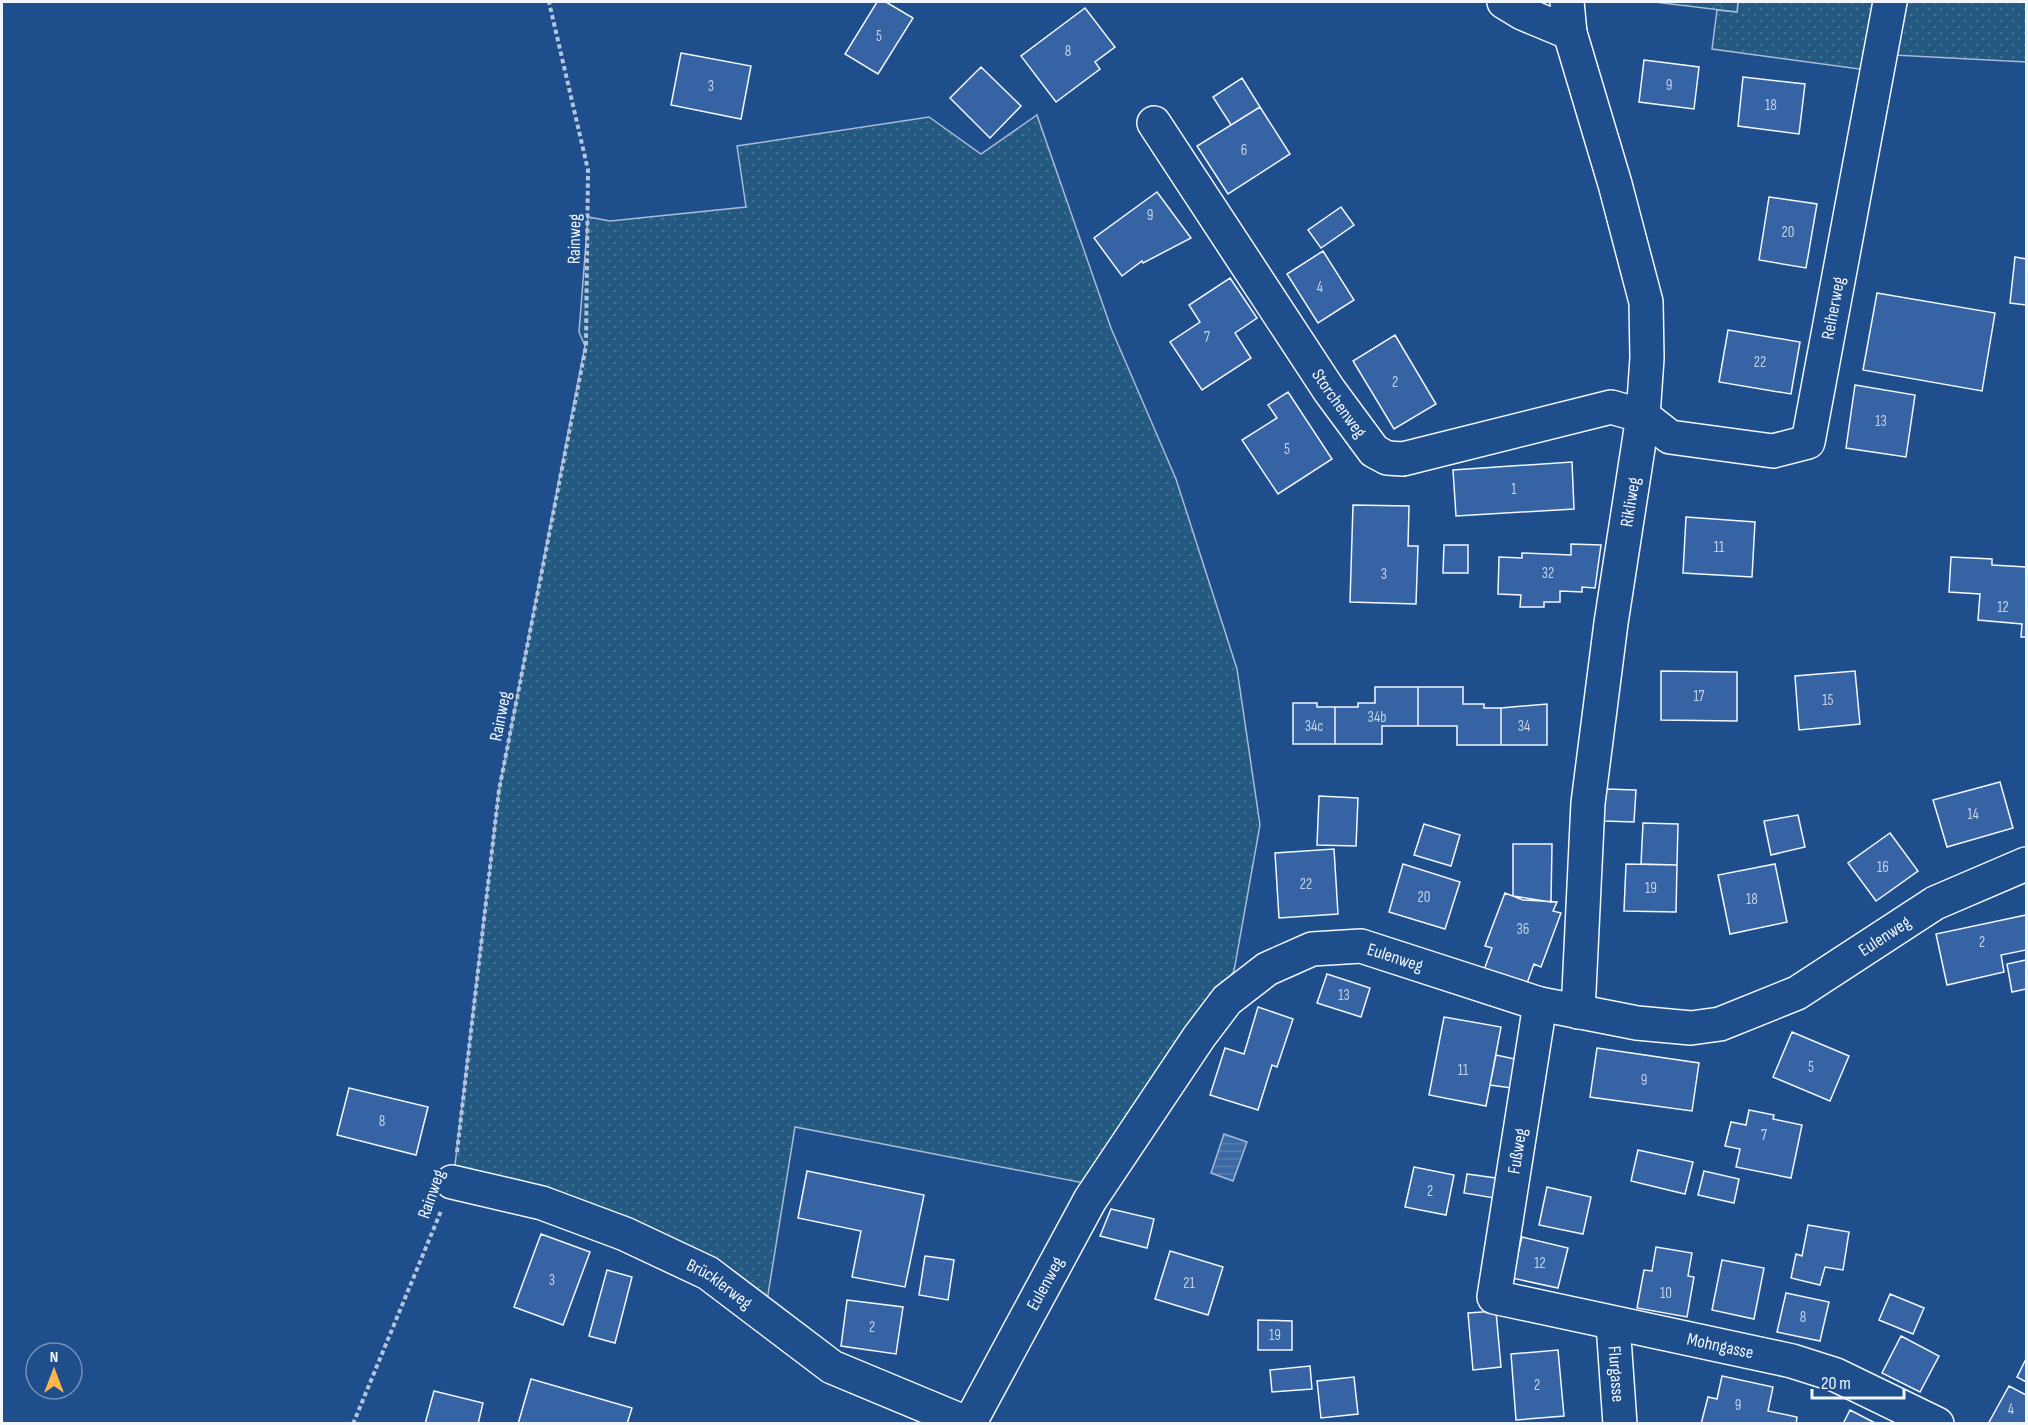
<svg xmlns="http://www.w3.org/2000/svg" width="2028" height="1425" font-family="'Sofia Sans Condensed',sans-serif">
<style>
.grass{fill:url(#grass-dots);stroke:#a8bbd7;stroke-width:1.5}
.forest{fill:url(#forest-crowns);stroke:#a8bbd7;stroke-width:1.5}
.water{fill:url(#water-rules);stroke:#a8bbd7;stroke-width:1.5}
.building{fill:#3563a3;stroke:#f2f6ff;stroke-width:1.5}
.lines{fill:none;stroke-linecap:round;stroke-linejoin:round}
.minor-casing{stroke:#f2f6ff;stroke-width:36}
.path{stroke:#b3c4dc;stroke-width:4;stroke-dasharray:4.5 3;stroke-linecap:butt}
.minor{stroke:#1f4e8c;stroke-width:33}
.labels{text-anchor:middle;stroke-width:4.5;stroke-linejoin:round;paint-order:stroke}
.number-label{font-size:15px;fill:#c3d1e8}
.street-label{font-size:18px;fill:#f2f6ff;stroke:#1f4e8c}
</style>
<defs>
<pattern id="grass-dots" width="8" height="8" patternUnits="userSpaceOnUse" patternTransform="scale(1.5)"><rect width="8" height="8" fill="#245a82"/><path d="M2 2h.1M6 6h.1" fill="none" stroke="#447295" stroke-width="1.8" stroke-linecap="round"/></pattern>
<pattern id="forest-crowns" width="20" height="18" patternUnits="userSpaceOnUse" patternTransform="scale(1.5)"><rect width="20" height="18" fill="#245a82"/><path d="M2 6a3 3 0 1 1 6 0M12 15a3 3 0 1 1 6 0" fill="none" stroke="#447295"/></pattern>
<pattern id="water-rules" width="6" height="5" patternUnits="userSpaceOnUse" patternTransform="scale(1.5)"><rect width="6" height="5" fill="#3b69a3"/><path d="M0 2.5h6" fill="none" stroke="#587fb1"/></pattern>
</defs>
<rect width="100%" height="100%" fill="#1f4e8c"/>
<!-- grass -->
<path class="grass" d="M 1738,2 L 2026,2 L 2026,62 L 1894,55 L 1889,73 L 1712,49 L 1717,10 L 1737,12 Z
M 1037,115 L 1111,328 L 1176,479 L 1237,669 L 1260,825 L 1234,971 L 1089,1184 L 795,1127 L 766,1307 L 453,1182 L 499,790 L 585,346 L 579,332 L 588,217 L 610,221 L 746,207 L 737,146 L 929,117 L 981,154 Z"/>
<!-- forest -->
<path class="forest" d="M 1654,2 L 1738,2 L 1737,12 Z"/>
<!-- water -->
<path class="water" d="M 1224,1134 L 1247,1142 L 1233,1181 L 1211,1173 Z"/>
<!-- building -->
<path class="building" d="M 877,2 L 886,2 L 913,18 L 878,74 L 845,54 Z
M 1085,8 L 1115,47 L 1095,62 L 1100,69 L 1056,102 L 1021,56 Z
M 681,53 L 751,66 L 741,119 L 671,105 Z
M 1644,60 L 1699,67 L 1694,109 L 1639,102 Z
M 981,67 L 1021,106 L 990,138 L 950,98 Z
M 1743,77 L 1805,84 L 1799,134 L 1738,126 Z
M 1242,78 L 1260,107 L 1231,125 L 1213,97 Z
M 1260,107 L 1290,154 L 1228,194 L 1197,146 Z
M 1157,192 L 1191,238 L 1143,263 L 1142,261 L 1122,276 L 1094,238 Z
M 1769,197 L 1817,204 L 1806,268 L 1759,260 Z
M 1341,207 L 1354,225 L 1321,248 L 1308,230 Z
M 1323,251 L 1354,300 L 1318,323 L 1287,274 Z
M 2015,257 L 2026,259 L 2026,305 L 2010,303 Z
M 1230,278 L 1257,318 L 1235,333 L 1251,358 L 1202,390 L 1170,342 L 1200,322 L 1189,305 Z
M 1877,293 L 1995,313 L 1982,391 L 1863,370 Z
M 1728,330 L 1800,342 L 1791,394 L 1719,382 Z
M 1395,335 L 1436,404 L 1394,429 L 1353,361 Z
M 1855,385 L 1915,395 L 1906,457 L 1846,448 Z
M 1288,392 L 1332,459 L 1278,494 L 1242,440 L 1277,418 L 1268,405 Z
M 1572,462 L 1574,509 L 1456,516 L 1453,470 Z
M 1353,505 L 1409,506 L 1408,546 L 1418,546 L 1416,604 L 1350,602 Z
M 1686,517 L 1755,522 L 1752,577 L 1683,573 Z
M 1571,544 L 1601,545 L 1595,588 L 1582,587 L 1582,592 L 1560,591 L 1560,602 L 1544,602 L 1544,607 L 1520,607 L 1521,595 L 1498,594 L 1499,557 L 1522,558 L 1522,553 L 1571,555 Z
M 1444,545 L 1468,545 L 1468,573 L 1443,573 Z
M 1951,557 L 1992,559 L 1992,565 L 2026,567 L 2026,637 L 2021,637 L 2022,624 L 1978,620 L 1980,594 L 1949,592 Z
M 1661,671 L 1737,672 L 1737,721 L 1661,720 Z
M 1855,671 L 1860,724 L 1799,730 L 1795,676 Z
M 1375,687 L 1418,687 L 1418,726 L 1382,726 L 1382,744 L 1335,744 L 1335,707 L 1358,707 L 1358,703 L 1375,703 Z
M 1418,687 L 1463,687 L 1463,704 L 1484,704 L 1484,708 L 1501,708 L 1501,745 L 1457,745 L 1457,726 L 1418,726 Z
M 1293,703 L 1317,703 L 1317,707 L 1335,707 L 1335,744 L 1293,744 Z
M 1547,704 L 1547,745 L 1501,745 L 1501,708 Z
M 2000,782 L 2013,828 L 1947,847 L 1933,800 Z
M 1605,789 L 1636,790 L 1634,822 L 1604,821 Z
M 1319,796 L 1358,798 L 1356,846 L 1317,845 Z
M 1798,815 L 1805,847 L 1771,855 L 1764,821 Z
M 1643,823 L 1678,824 L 1677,865 L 1641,864 Z
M 1424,824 L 1460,835 L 1451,866 L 1414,855 Z
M 1890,833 L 1918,871 L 1876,901 L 1848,863 Z
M 1513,844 L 1552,844 L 1551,902 L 1513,896 Z
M 1334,849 L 1338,914 L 1279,918 L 1275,853 Z
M 1403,864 L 1460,882 L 1445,929 L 1389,912 Z
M 1626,864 L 1677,865 L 1676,912 L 1624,911 Z
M 1775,864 L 1787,922 L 1730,934 L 1718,875 Z
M 1505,893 L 1523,900 L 1557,902 L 1553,911 L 1561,913 L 1541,967 L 1534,964 L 1526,986 L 1484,970 L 1492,948 L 1485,946 Z
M 2026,915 L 2026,950 L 2001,955 L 2004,972 L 1947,985 L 1936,934 Z
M 2026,960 L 2026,989 L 2012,992 L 2007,964 Z
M 1327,974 L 1370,988 L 1361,1017 L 1317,1003 Z
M 1258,1007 L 1293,1019 L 1277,1067 L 1272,1065 L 1258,1110 L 1210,1095 L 1225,1048 L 1244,1054 Z
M 1444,1017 L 1501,1027 L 1486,1106 L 1429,1095 Z
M 1792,1032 L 1849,1056 L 1830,1101 L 1773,1077 Z
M 1597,1048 L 1699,1063 L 1692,1111 L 1590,1097 Z
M 1496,1055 L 1524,1061 L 1519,1089 L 1490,1085 Z
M 349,1088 L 428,1107 L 416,1155 L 337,1135 Z
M 1749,1110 L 1774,1115 L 1773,1119 L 1802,1125 L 1791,1178 L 1736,1167 L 1740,1149 L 1725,1146 L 1731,1122 L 1746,1125 Z
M 1638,1150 L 1693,1162 L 1685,1194 L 1631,1181 Z
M 1414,1167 L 1454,1175 L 1446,1215 L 1405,1207 Z
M 807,1171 L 924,1195 L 905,1287 L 852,1277 L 861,1231 L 798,1218 Z
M 1704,1171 L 1739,1179 L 1734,1203 L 1698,1195 Z
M 1467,1174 L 1503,1179 L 1500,1199 L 1464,1193 Z
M 1547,1187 L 1591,1197 L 1583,1234 L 1539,1225 Z
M 1111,1209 L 1154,1219 L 1147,1248 L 1100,1236 Z
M 1808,1225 L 1849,1232 L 1843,1270 L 1825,1267 L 1820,1285 L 1791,1278 L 1796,1254 L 1802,1256 Z
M 541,1234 L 590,1252 L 563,1325 L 514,1307 Z
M 1522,1237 L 1568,1248 L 1558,1288 L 1512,1278 Z
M 1656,1247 L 1692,1253 L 1688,1276 L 1694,1277 L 1687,1317 L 1637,1308 L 1644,1270 L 1652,1271 Z
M 1170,1251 L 1223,1267 L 1208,1315 L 1155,1299 Z
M 925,1256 L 954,1260 L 948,1300 L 919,1295 Z
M 1722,1260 L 1764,1268 L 1754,1319 L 1712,1310 Z
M 607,1270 L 632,1277 L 615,1343 L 589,1336 Z
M 1786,1293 L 1829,1302 L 1820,1341 L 1777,1332 Z
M 1890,1294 L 1924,1308 L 1913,1334 L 1879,1320 Z
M 847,1300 L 903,1307 L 896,1354 L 841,1346 Z
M 1496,1311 L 1501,1367 L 1473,1370 L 1468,1313 Z
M 1258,1320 L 1292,1321 L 1292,1350 L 1258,1350 Z
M 1901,1336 L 1939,1356 L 1920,1392 L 1882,1373 Z
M 1558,1350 L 1564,1416 L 1516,1420 L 1511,1354 Z
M 2026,1359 L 2026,1382 L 2017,1377 Z
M 1310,1366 L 1312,1389 L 1272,1392 L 1270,1370 Z
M 1722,1376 L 1773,1387 L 1768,1411 L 1797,1417 L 1796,1424 L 1701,1424 L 1708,1397 L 1717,1399 Z
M 1354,1377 L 1358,1414 L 1321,1418 L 1317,1381 Z
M 531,1379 L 632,1408 L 627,1424 L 518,1424 Z
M 2009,1386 L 2026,1395 L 2026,1424 L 1988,1424 Z
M 434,1391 L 483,1403 L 478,1424 L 425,1424 Z
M 1850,1410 L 1877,1424 L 1843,1424 Z"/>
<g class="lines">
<!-- minor casing -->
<g class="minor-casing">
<g id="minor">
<path d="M 1504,2 L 1522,13 L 1570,33"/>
<path d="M 1567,2 L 1570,33 L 1615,184 L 1646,302 L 1647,358 L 1643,416 L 1611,623 L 1588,803 L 1578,1012"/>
<path id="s1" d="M 1154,123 L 1329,390 L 1374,451 L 1387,458 L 1403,459 L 1611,407 L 1643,416 L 1670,437 L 1773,451 L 1808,442 L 1890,2"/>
<path id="s2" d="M 1540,1004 L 1494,1297 L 1792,1361 L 1836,1375 L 1937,1424"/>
<path id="s3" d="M 452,1182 L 542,1203 L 625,1234 L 708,1273 L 832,1367 L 969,1424"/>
<path id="s4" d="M 1613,1324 L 1620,1424"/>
<path id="s5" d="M 969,1424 L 1090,1200 L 1199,1037 L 1227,1000 L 1267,969 L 1312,949 L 1361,946 L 1540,1004 L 1637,1023 L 1691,1028 L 1720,1024 L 1797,993 L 1935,903 L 2026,864"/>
</g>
</g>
<!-- path -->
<path class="path" d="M 457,1152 L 499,790 L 586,346 L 588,170 L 549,2
M 353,1424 L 441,1211"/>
<!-- minor -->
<use href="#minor" class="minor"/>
</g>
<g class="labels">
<!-- number labels -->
<g class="number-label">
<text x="879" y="41">5</text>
<text x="1068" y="56">8</text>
<text x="1669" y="90">9</text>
<text x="711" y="91">3</text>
<text x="1771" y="110">18</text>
<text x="1244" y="155">6</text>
<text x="1150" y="220">9</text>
<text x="1788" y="237">20</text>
<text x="1320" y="292">4</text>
<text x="1207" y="342">7</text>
<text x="1760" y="367">22</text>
<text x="1395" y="387">2</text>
<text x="1881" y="426">13</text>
<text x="1287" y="454">5</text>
<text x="1514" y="494">1</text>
<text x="1719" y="552">11</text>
<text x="1548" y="578">32</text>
<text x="1384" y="579">3</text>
<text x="2003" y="612">12</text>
<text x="1699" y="701">17</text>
<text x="1828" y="705">15</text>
<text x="1377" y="722">34b</text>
<text x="1314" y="731">34c</text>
<text x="1524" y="731">34</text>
<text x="1973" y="819">14</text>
<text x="1883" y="872">16</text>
<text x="1306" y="889">22</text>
<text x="1651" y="893">19</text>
<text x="1424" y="902">20</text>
<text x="1752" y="904">18</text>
<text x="1523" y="934">36</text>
<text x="1982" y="947">2</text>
<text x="1344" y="1000">13</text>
<text x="1811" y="1072">5</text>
<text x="1463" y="1075">11</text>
<text x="1644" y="1085">9</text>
<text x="382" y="1126">8</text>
<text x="1764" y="1140">7</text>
<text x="1430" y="1196">2</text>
<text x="1540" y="1268">12</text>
<text x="552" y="1285">3</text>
<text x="1189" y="1288">21</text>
<text x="1666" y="1298">10</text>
<text x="1803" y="1322">8</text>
<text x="872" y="1332">2</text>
<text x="1275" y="1340">19</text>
<text x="1537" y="1390">2</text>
<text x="1738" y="1410">9</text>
<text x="2011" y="1414">4</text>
</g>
<!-- street labels -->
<g class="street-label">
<text transform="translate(574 239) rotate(-89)" y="6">Rainweg</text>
<text dy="6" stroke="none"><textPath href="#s1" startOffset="984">Reiherweg</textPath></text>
<text dy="6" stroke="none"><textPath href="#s1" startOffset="336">Storchenweg</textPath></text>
<text transform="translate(1630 502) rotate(-81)" y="6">Rikliweg</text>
<text transform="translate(500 716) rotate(-79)" y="6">Rainweg</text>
<text dy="6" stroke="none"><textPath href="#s5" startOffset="1204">Eulenweg</textPath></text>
<text dy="6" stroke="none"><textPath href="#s5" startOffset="682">Eulenweg</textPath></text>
<text transform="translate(1517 1151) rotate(-81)" y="6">Fußweg</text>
<text transform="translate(431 1194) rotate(-71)" y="6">Rainweg</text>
<text dy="6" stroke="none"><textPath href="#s5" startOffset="160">Eulenweg</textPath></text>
<text dy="6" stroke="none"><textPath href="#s3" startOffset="288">Brücklerweg</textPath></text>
<text dy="6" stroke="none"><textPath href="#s2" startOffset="528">Mohngasse</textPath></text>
<text dy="6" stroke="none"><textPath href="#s4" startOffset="50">Flurgasse</textPath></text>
</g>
</g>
<!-- border -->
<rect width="2028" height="1425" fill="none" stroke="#f2f6ff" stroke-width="6"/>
<!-- north arrow -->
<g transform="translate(54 1371)"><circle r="28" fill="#1f4e8c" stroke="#7391ba" stroke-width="1.5"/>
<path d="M0-4.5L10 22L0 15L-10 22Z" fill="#ffb74d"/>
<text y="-9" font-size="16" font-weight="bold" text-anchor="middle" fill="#f2f6ff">N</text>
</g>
<!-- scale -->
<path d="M1812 1389v9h92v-9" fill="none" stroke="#f2f6ff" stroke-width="3"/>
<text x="1821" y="1389" font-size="18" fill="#f2f6ff" stroke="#1f4e8c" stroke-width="4.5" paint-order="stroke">20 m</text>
</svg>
